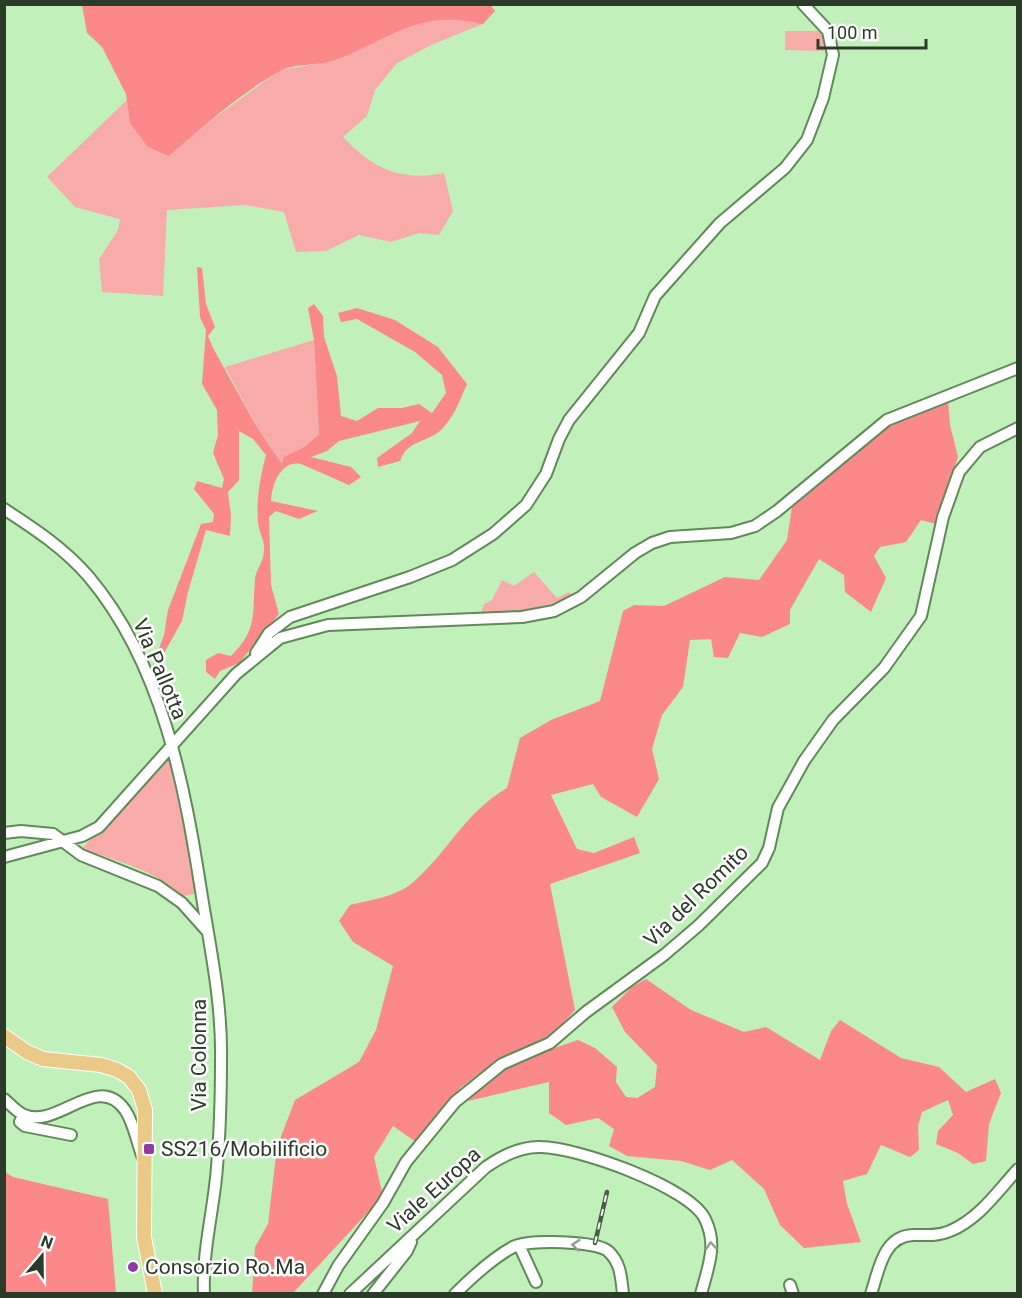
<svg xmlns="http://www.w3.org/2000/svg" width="1022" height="1298" font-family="Roboto,sans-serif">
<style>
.green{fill:#f8acaa}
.forest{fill:#fb8989}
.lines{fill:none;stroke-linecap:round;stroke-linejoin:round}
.minor-casing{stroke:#608a59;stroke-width:14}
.major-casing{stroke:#fff;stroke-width:16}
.minor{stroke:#fff;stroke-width:10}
.major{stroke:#ebca89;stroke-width:14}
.rail-casing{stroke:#475e43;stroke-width:4.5}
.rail{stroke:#fff;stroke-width:2;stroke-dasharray:7;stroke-linecap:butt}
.oneway{stroke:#949e93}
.poi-dot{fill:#953aa5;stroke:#fff;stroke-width:2}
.labels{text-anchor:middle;stroke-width:5;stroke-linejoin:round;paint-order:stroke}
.street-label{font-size:21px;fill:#2a3c27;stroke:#fff}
.poi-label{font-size:21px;fill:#2a3c27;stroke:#fff;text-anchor:start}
</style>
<rect width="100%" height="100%" fill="#c1f0ba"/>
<!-- green -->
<path class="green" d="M 462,19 L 483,24 L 431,45 L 397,63 L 375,90 L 367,116 L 343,137 C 372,168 401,182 444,173 L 453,211 L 439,235 L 419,233 L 391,242 L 359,235 L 326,251 L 296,252 L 284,212 L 245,205 L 167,210 L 163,296 L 102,292 L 99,259 L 118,230 L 120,219 L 75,207 L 47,177 L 127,100 L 130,123 L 169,156 L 198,130 L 280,70 L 335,61 L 388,34 L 428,20 Z
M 785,31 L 824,31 L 824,51 L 785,50 Z
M 314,340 L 319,434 L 304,447 L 285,457 L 282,464 L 258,429 L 225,367 Z
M 534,572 L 557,598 L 569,592 L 573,597 C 543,611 514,613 481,613 L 484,604 L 492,600 L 502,580 L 514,586 Z
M 167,759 L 178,776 L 199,893 L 183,896 C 155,870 117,861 82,849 C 90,838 100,833 109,823 C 130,803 148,781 167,759 Z"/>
<!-- forest -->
<path class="forest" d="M 490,4 L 495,11 L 483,24 C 417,9 393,38 336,60 C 318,67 294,62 278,72 C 243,92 199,129 169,156 L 148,147 L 130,123 L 126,94 L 102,47 L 87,33 L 82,5 Z
M 197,267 L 202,268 L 206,304 L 215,327 L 208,336 L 213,348 L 258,429 L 282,464 L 284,457 L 304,447 L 319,434 L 314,340 L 308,308 L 314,304 L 323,316 L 324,337 L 337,376 L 341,416 L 357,421 L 378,408 L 402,408 L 419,404 L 432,413 L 446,393 L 442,375 L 415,352 L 357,319 L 341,322 L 338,313 L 357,308 L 395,320 L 438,347 L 467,384 C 460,400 454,417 441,430 C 427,443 408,439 400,461 L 378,467 L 377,458 L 412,433 L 420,421 L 339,441 L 327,451 L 311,457 L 351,467 L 361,477 L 349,485 L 301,464 C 281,460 272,484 271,501 L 318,511 L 299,519 L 276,511 L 269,517 L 271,585 L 279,614 L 239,663 L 220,671 L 215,679 L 206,672 L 206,660 L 218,653 L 231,656 C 258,629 252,615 255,580 C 255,570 264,563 264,550 C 265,541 259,532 258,523 C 256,500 260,478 266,455 L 253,439 L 239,431 L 239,480 L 228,492 L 231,515 L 230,536 L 206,530 L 188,592 L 182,621 L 153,673 L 152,667 L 164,635 L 168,610 L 201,524 L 213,522 L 214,514 L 194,489 L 197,481 L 222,488 L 224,479 L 213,453 L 218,435 L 217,410 L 202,384 L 206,330 L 200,317 Z
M 948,401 L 950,425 L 958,457 L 936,524 L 921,520 L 906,542 L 880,547 L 874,556 L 886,578 L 871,612 L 845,592 L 844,575 L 819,559 L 790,610 L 790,624 L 762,637 L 740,633 L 728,658 L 714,657 L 711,639 L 690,640 L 683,687 L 662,715 L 652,749 L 659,779 L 637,817 L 601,797 L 593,784 L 551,795 L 577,849 L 594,853 L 634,837 L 640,853 L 550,884 L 575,1010 L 551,1036 L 534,1046 L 494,1062 L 460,1088 L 416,1142 L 393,1126 L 374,1157 L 383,1196 L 293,1293 L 252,1294 L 255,1247 L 268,1224 L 277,1147 L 295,1100 L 359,1062 L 376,1030 L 393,966 L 353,942 L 339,921 L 350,905 C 370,900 395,897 411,884 C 447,854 465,812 507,788 L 520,738 L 551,720 L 600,701 L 623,611 L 634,605 L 664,606 L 725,577 L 759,580 L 787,540 L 792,507 L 860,446 L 896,419 Z
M 646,979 L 691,1010 L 744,1032 L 766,1027 L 820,1060 L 831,1031 L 840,1020 L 901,1058 L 939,1067 L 966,1092 L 995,1079 L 1001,1093 L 989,1124 L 986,1161 L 973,1164 L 958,1153 L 936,1144 L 938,1131 L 953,1115 L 948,1100 L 922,1112 L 918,1126 L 919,1150 L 910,1157 L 881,1145 L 867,1174 L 843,1181 L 847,1204 L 861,1242 L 804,1248 L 780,1225 L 764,1189 L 732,1160 L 710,1170 L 681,1161 L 627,1156 L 609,1146 L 614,1129 L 598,1118 L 566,1125 L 549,1113 L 549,1082 L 468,1101 C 490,1067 541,1053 578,1040 L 595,1048 L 617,1067 L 616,1082 L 626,1097 L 637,1098 L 655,1087 L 657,1065 L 625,1032 L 612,1007 L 632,987 Z
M 5,1172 L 13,1177 L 108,1199 L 116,1293 L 5,1293 Z"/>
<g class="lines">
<!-- minor casing -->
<g class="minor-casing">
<path id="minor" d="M 4,509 C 35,529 65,549 89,577 C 163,665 185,787 202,897 C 211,952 222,1004 221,1059 C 221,1095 220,1132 217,1167 C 214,1209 202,1251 204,1294
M 256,653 L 269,633 L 290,617 L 410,577 L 452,560 L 493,534 L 526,505 L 546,474 L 559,439 L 569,420 L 639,333 L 655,296 L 720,223 L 785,168 L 807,140 L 823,98 L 833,55 L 828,31 L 803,4
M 4,833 L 21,831 L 53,834 L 81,855 L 158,886 L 182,903 L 207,931
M 4,857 L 82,836 L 99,827 L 236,674 L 280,638 L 328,625 L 522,617 L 554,611 L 581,597 L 635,553 L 652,543 L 670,537 L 731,533 L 755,526 L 777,511 L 887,420 L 1018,368
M 4,1099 C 10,1104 16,1111 22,1114 C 56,1132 97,1070 125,1110 C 134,1123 137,1143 143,1158
M 23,1115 L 20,1122 L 25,1126 L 71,1135
M 519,1245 L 536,1282
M 790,1285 L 793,1294
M 323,1294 L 338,1266 L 383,1203 L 406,1162 L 455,1102 L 502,1064 L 550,1043 L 586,1012 L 664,955 L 698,926 L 762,863 L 769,848 L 778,808 L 804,761 L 833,720 L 884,668 L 921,616 L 943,517 L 959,472 L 980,447 L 1018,428
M 350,1294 L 486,1167 C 502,1156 522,1146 541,1147 C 576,1147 690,1187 705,1219 C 718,1245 708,1267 701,1294
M 373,1294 L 407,1251 L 411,1242
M 455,1294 C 472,1277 493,1258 513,1247 C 528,1239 596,1241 608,1251 C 621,1263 621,1277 623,1294
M 871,1294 C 879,1270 883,1236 913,1235 C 926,1235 939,1236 950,1231 C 979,1219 997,1192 1018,1169"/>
</g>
<!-- major casing -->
<g class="major-casing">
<path id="major" d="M 4,1036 L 27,1052 L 43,1059 L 101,1065 L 117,1070 L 129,1077 L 139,1090 L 145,1110 L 144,1237 L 155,1294"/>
</g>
<!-- minor -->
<use href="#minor" class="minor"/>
<!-- major -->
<use href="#major" class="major"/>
<!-- rail casing -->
<g class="rail-casing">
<path id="rail" d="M 595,1243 L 607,1192"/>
</g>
<!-- rail -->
<use href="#rail" class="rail"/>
</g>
<!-- one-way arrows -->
<defs><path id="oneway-chevron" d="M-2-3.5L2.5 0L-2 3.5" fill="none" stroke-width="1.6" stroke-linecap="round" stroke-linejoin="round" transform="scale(1.5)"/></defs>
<g class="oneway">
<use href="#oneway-chevron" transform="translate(576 1245) rotate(-174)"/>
<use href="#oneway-chevron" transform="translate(711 1246) rotate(-94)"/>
</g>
<!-- markers -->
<g class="poi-dot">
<rect x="143" y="1143" width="12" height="12" rx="3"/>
<circle cx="133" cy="1267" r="6"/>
</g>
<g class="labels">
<!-- street labels -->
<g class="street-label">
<text transform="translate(160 669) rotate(67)" y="7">Via Pallotta</text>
<text transform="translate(696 896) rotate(-44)" y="7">Via del Romito</text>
<text transform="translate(199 1055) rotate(-90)" y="7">Via Colonna</text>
<text transform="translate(434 1190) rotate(-42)" y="7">Viale Europa</text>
</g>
<!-- poi labels -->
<g class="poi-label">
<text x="161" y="1156">SS216/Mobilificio</text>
<text x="145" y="1274">Consorzio Ro.Ma</text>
</g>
</g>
<!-- border -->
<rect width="1022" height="1298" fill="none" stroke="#2a3c27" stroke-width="12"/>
<!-- north arrow -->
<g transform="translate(42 1256) rotate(20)" stroke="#ffffff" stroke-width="4.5" paint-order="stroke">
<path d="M0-4.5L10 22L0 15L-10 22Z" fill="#2a3c27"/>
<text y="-9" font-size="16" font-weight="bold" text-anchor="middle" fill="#2a3c27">N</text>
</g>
<!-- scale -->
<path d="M818 39v9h108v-9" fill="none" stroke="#2a3c27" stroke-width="3"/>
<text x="827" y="39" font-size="18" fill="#2a3c27" stroke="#ffffff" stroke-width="4.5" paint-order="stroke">100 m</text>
</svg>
